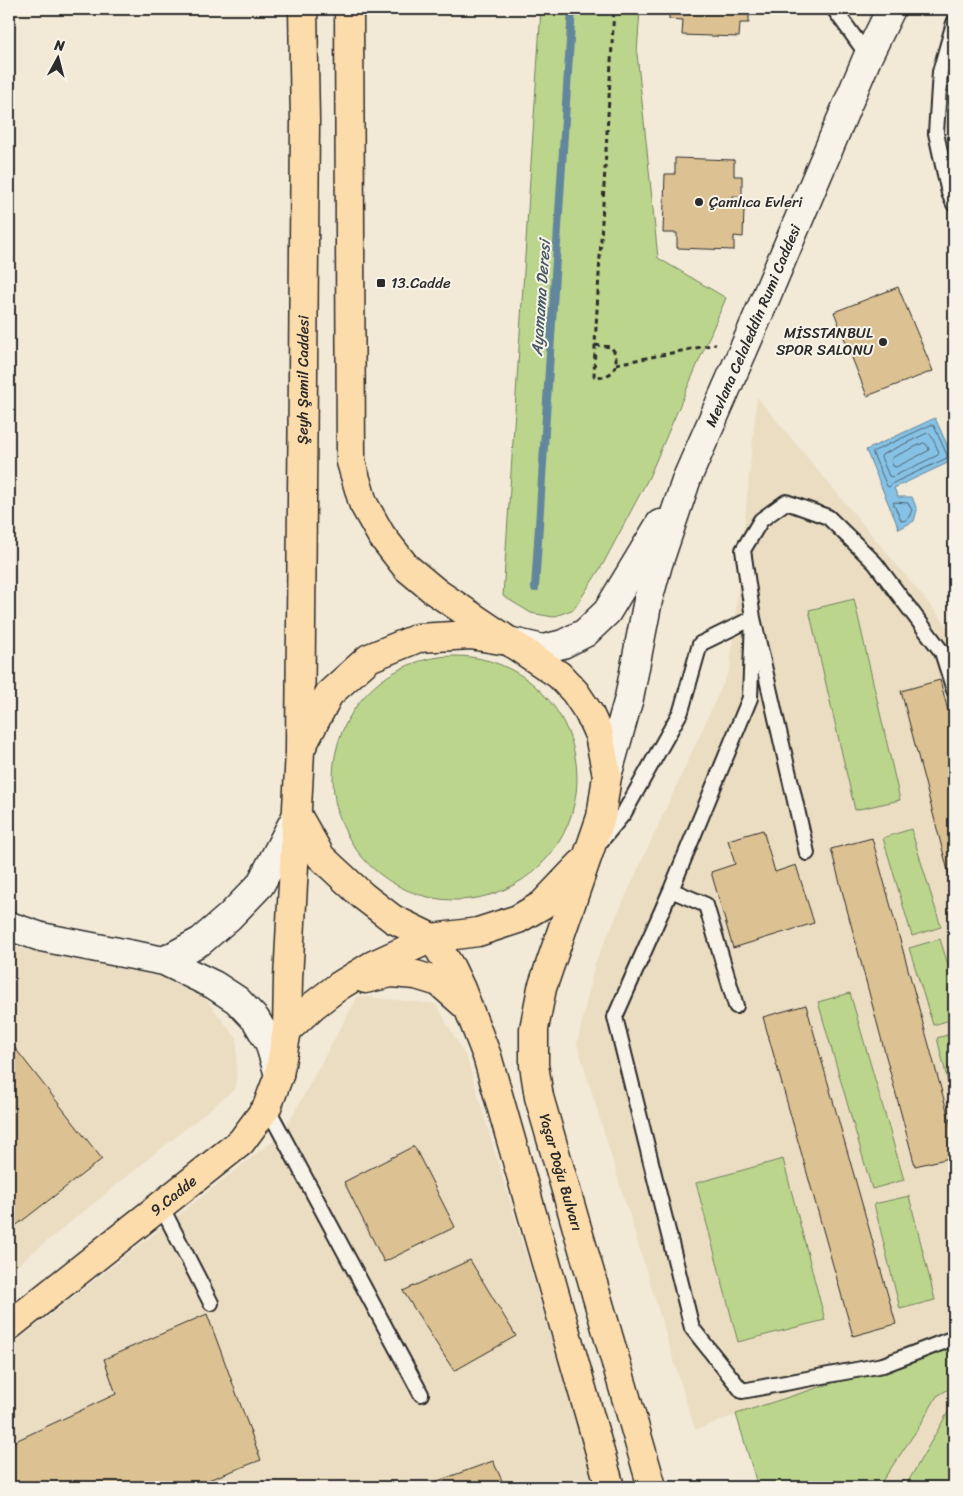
<svg xmlns="http://www.w3.org/2000/svg" width="963" height="1496" font-family="Sriracha,sans-serif">
<style>
.built{fill:#ebddc2}
.green{fill:#bbd58d;stroke:#73805c}
.water{fill:#86c2e5;stroke:#62869b}
.lines{fill:none;stroke-linecap:round;stroke-linejoin:round}
.shore{stroke:#4f6775;stroke-width:1}
.stream{stroke:#62869b;stroke-width:8}
.building{fill:#dcc292;stroke:#2b2b2b}
.lane-casing{stroke:#2b2b2b;stroke-width:18}
.street-casing{stroke:#2b2b2b;stroke-width:31}
.secondary-casing{stroke:#2b2b2b;stroke-width:31}
.primary-casing{stroke:#2b2b2b;stroke-width:31}
.path{stroke:#2b2b2b;stroke-width:3;stroke-dasharray:5 4;stroke-linecap:butt}
.lane{stroke:#f7f3e8;stroke-width:14}
.street{stroke:#f7f3e8;stroke-width:28}
.secondary{stroke:#f7f3e8;stroke-width:28}
.primary{stroke:#fddcac;stroke-width:28}
.poi-dot{fill:#2b2b2b;stroke:#f7f3e8;stroke-width:2}
.labels{text-anchor:middle;stroke-width:4;stroke-linejoin:round;paint-order:stroke}
.poi-label{font-size:15px;fill:#2b2b2b;stroke:#f7f3e8;text-anchor:start}
.street-label{font-size:15px;fill:#2b2b2b;stroke:#f7f3e8}
.water-label{font-size:16px;font-style:italic;fill:#465863;stroke:#f7f3e8}
</style>
<rect width="100%" height="100%" fill="#f2e9d7"/>
<filter id="ink" filterUnits="userSpaceOnUse"><feTurbulence type="fractalNoise" baseFrequency=".02" numOctaves="2"/><feDisplacementMap in="SourceGraphic" scale="10" xChannelSelector="R" yChannelSelector="G"/><feConvolveMatrix kernelMatrix="1 2 1 2 8 2 1 2 1" color-interpolation-filters="sRGB"/></filter>
<g filter="url(#ink)">
<!-- built -->
<path class="built" d="M 757,397 L 954,634 L 954,1487 L 758,1487 L 736,1415 L 695,1430 L 577,1044 L 595,963 L 730,669 Z
M 9,945 L 18,948 L 193,983 L 237,1039 L 236,1088 L 9,1272 Z
M 358,996 L 436,1004 L 467,1059 L 596,1487 L 9,1487 L 9,1347 L 283,1133 Z"/>
<!-- green -->
<path class="green" d="M 541,9 L 640,9 L 637,53 L 658,258 L 726,298 L 649,477 L 603,564 L 574,609 L 553,617 L 531,613 L 503,596 Z
M 854,599 L 900,800 L 855,810 L 809,610 Z
M333 778a122 122 0 1 1 244 0a122 122 0 1 1-244 0Z
M 911,829 L 941,927 L 912,936 L 883,838 Z
M 940,939 L 954,984 L 954,1019 L 933,1025 L 909,948 Z
M 850,993 L 904,1180 L 872,1189 L 818,1002 Z
M 954,1033 L 954,1106 L 937,1038 Z
M 783,1159 L 825,1320 L 738,1342 L 696,1183 Z
M 909,1196 L 935,1300 L 900,1309 L 874,1204 Z
M 954,1344 L 954,1386 L 937,1396 L 919,1427 L 878,1487 L 758,1487 L 736,1414 Z
M 954,1404 L 954,1487 L 905,1487 L 952,1405 Z"/>
<!-- water -->
<path class="water" d="M 935,418 L 954,460 L 894,488 L 898,497 L 912,497 L 917,510 L 914,521 L 899,529 L 866,450 Z"/>
<g class="lines">
<!-- shore -->
<path class="shore" d="M 931,425 L 934,426 L 947,455 L 947,458 L 893,483 L 889,487 L 887,486 L 873,454 L 873,452 Z
M 928,433 L 931,435 L 939,452 L 938,455 L 892,477 L 889,476 L 881,457 L 882,455 Z
M 924,443 L 927,445 L 929,449 L 928,451 L 896,467 L 893,466 L 891,461 L 892,458 Z
M 894,502 L 908,503 L 912,510 L 909,517 L 904,521 L 901,520 L 894,505 Z"/>
<!-- stream -->
<path class="stream" d="M 535,588 L 572,9"/>
</g>
<!-- building -->
<path class="building" d="M 669,9 L 749,9 L 749,23 L 740,23 L 739,37 L 682,35 L 683,20 L 669,19 Z
M 675,158 L 734,160 L 734,176 L 742,176 L 742,196 L 733,196 L 733,208 L 744,209 L 743,237 L 734,236 L 734,250 L 677,248 L 677,233 L 663,233 L 665,174 L 675,174 Z
M 898,287 L 933,371 L 867,396 L 834,312 Z
M 940,680 L 954,734 L 954,894 L 901,691 Z
M 763,830 L 775,872 L 796,865 L 814,923 L 733,948 L 711,872 L 735,864 L 728,840 Z
M 872,838 L 954,1136 L 954,1157 L 915,1166 L 831,849 Z
M 806,1005 L 896,1324 L 853,1336 L 763,1017 Z
M 11,1043 L 102,1159 L 9,1231 L 9,1045 Z
M 414,1146 L 455,1227 L 384,1262 L 344,1182 Z
M 470,1260 L 516,1336 L 454,1371 L 403,1291 Z
M 207,1314 L 261,1460 L 190,1487 L 9,1487 L 9,1444 L 116,1394 L 104,1359 Z
M 493,1461 L 505,1487 L 421,1487 Z"/>
<g class="lines">
<!-- lane casing -->
<g class="lane-casing">
<path id="lane" d="M 834,9 L 868,56
M 954,23 L 940,72 L 936,133 L 949,193 L 954,204
M 753,618 L 750,698 L 671,890 L 615,1017 L 692,1328 L 742,1391 L 883,1365 L 954,1338
M 601,841 L 624,813 L 681,711 L 700,644 L 753,618
M 807,853 L 753,618 L 743,550 L 761,520 L 786,502 L 828,517 L 875,563 L 942,652 L 954,690
M 671,890 L 706,905 L 736,1006
M 267,1107 L 421,1394
M 161,1206 L 211,1303"/>
</g>
<!-- street casing -->
<g class="street-casing">
<path id="street" d="M 9,926 L 41,937 L 164,961 L 214,985 L 237,1000 L 256,1020 L 269,1042 L 279,1075
M 164,961 L 201,941 L 229,917 L 260,885 L 297,815"/>
</g>
<!-- secondary casing -->
<g class="secondary-casing">
<g id="secondary">
<path d="M 508,641 L 543,649 L 563,644 L 585,633 L 607,612 L 660,524"/>
<path id="s1" d="M 607,776 L 629,698 L 648,600 L 658,564 L 687,478 L 749,337 L 868,56 L 891,9"/>
</g>
</g>
<!-- primary casing -->
<g class="primary-casing">
<g id="primary">
<path id="s2" d="M 349,9 L 351,462 L 363,503 L 381,535 L 406,567 L 436,592 L 559,675 L 575,692 L 589,713 L 599,735 L 607,776 L 601,817 L 542,988 L 534,1029 L 534,1065 L 539,1097 L 652,1487"/>
<path d="M 302,746 L 329,694 L 369,658 L 418,638 L 471,635 L 501,640"/>
<path d="M 297,815 L 321,857 L 363,896 L 393,919 L 432,938"/>
<path d="M 432,938 L 451,968 L 461,989 L 487,1056 L 610,1487"/>
<path d="M 365,979 L 391,973 L 416,975 L 439,982 L 464,1004"/>
<path d="M 287,1030 L 314,1005 L 339,986 L 373,965 L 432,938 L 478,932 L 518,919 L 542,905 L 581,864"/>
<path id="s3" d="M 9,1326 L 241,1142 L 267,1107 L 279,1075 L 287,1030 L 288,979 L 300,751 L 305,121 L 303,9"/>
</g>
</g>
<!-- path -->
<path class="path" d="M 595,345 L 611,347 L 616,354 L 616,364 L 613,372 L 604,377 L 594,376 L 595,345 L 614,9
M 616,364 L 716,344"/>
<!-- lane -->
<use href="#lane" class="lane"/>
<!-- street -->
<use href="#street" class="street"/>
<!-- secondary -->
<use href="#secondary" class="secondary"/>
<!-- primary -->
<use href="#primary" class="primary"/>
</g>
</g>
<!-- markers -->
<g class="poi-dot">
<circle cx="699" cy="202" r="5"/>
<rect x="376" y="278" width="10" height="10" rx="2.5"/>
<circle cx="883" cy="342" r="5"/>
</g>
<g class="labels">
<!-- poi labels -->
<g class="poi-label">
<text x="709" y="207">Çamlıca Evleri</text>
<text x="391" y="288">13.Cadde</text>
<text x="873" y="338" text-anchor="end">MİSSTANBUL<tspan x="873" dy="17">SPOR SALONU</tspan></text>
</g>
<!-- street labels -->
<g class="street-label">
<text dy="5" stroke="none"><textPath href="#s1" startOffset="475">Mevlana Celaleddin Rumi Caddesi</textPath></text>
<text dy="5" stroke="none"><textPath href="#s3" startOffset="1070">Şeyh Şamil Caddesi</textPath></text>
<text dy="5" stroke="none"><textPath href="#s2" startOffset="1286">Yaşar Doğu Bulvarı</textPath></text>
<text dy="5" stroke="none"><textPath href="#s3" startOffset="210">9.Cadde</textPath></text>
</g>
<!-- water labels -->
<g class="water-label">
<text transform="translate(540 298) rotate(-86)" y="6">Ayamama Deresi</text>
</g>
</g>
<!-- margin -->
<rect width="963" height="1496" fill="none" stroke="#f7f3e8" stroke-width="30"/>
<rect x="15" y="15" width="933" height="1466" fill="none" stroke="#2b2b2b" stroke-width="2" filter="url(#ink)"/>
<!-- north arrow -->
<g transform="translate(58 58) rotate(7)" stroke="#f7f3e8" stroke-width="4" paint-order="stroke">
<path d="M0-4L9 19L0 12L-9 19Z" fill="#2b2b2b"/>
<text y="-8" font-size="14" font-weight="bold" text-anchor="middle" fill="#2b2b2b">N</text>
</g>
</svg>
